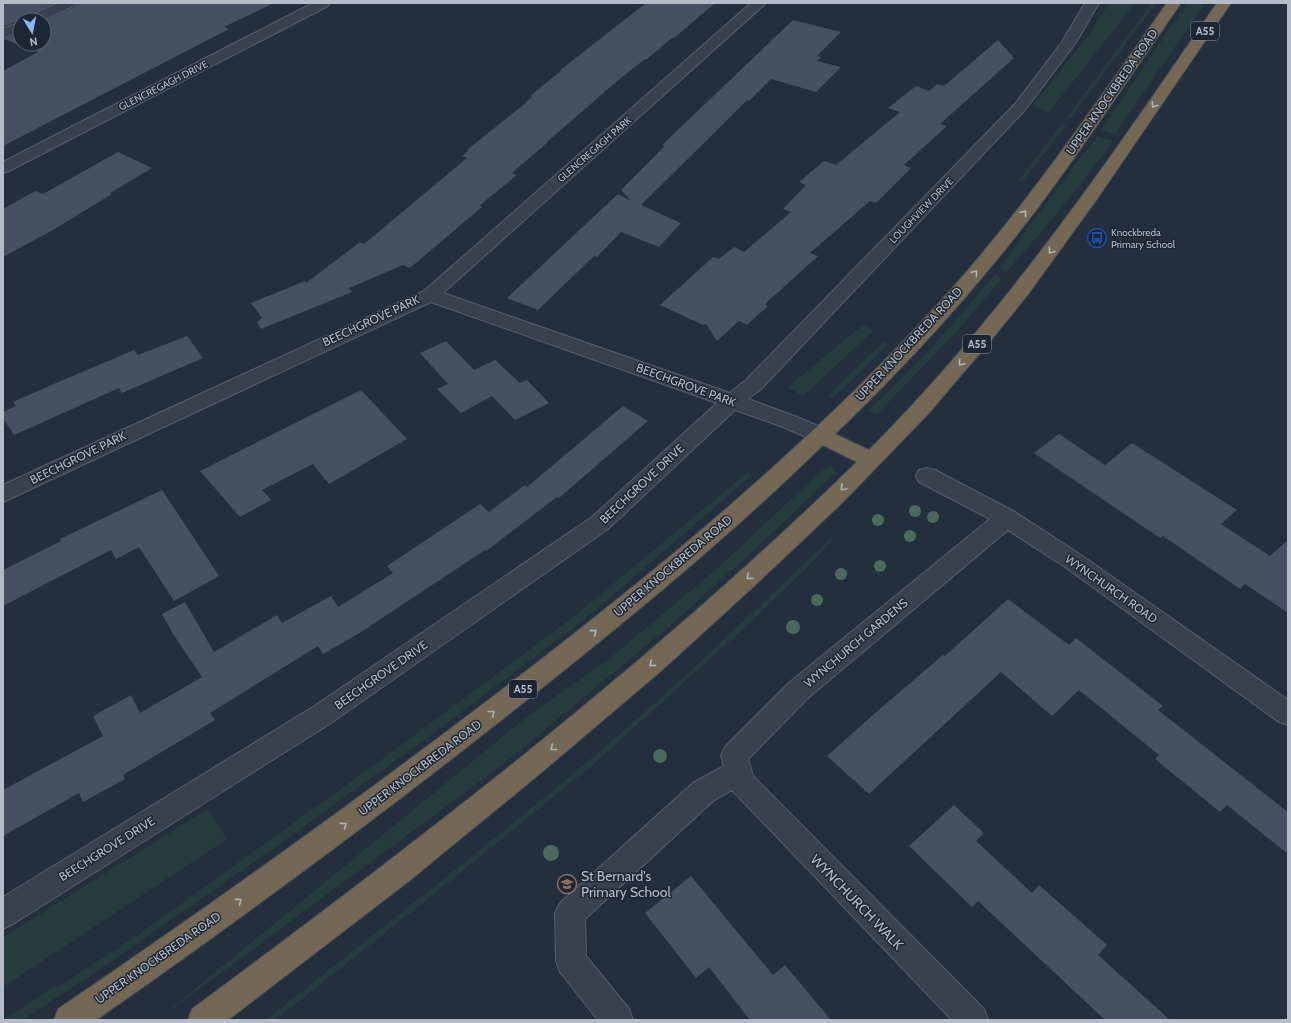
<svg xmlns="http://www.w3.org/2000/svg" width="1291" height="1023" font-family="Cabin,sans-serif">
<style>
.green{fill:#263c3f}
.building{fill:#455162}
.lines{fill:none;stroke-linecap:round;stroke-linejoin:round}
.minor-casing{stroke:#565f6c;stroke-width:2}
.highway-casing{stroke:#434c59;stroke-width:2}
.minor{fill:#38414e;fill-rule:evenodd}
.highway{fill:#746855;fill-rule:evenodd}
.tree{fill:#4b6a5d}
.oneway{stroke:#aeb4bd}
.labels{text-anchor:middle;stroke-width:3;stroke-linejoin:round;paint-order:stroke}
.far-street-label{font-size:10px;fill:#b4bcc9;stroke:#1d2633}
.far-poi-label{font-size:10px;fill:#b4bcc9;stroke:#1d2633;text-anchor:start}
.shield{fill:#1d2633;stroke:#878f9c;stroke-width:1}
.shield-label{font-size:11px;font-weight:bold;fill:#b4bcc9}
.street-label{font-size:12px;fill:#b4bcc9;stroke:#1d2633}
.near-poi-label{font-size:14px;fill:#b4bcc9;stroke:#1d2633;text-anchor:start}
.near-street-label{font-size:14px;fill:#b4bcc9;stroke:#1d2633}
</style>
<rect width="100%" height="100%" fill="#242f3e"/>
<!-- green -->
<path class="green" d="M 1109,3 L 1135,3 L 1049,112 L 1032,106 L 1088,36 Z
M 1152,3 L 1156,3 L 1069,120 L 1067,117 Z
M 1187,3 L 1205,3 L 1115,134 L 1101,130 Z
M 1062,124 L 1066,126 L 1022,182 L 1018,181 Z
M 1097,136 L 1113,141 L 1069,199 L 1007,272 L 1000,269 L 1029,226 Z
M 995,275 L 1002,278 L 959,329 L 877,414 L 868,411 L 927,353 Z
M 864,324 L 873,331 L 803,396 L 788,387 Z
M 883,342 L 888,345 L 833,398 L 828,396 Z
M 829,466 L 835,468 L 834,474 L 753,551 L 671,625 L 505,763 L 157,1020 L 529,715 L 608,660 L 719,567 L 819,473 Z
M 748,472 L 751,476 L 585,619 L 424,740 L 267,853 L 97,971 L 22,1020 L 3,1020 L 57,985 L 57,988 L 138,935 L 381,760 L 572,618 Z
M 835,534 L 827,546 L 805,570 L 733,638 L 595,763 L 428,899 L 275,1020 L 266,1020 C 378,931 491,843 600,751 C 681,682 758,608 835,534 Z
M 208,809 L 227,839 L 3,987 L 3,937 Z"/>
<!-- building -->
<path class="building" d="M 3,3 L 54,3 L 26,16 L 24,20 L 20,20 L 3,27 Z
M 76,3 L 274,3 L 224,27 L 229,29 L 3,146 L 3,71 L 38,52 L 4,39 L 20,33 L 20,44 L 44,44 L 44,21 L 74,7 Z
M 646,3 L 715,3 L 674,38 L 672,38 L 647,59 L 645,59 L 616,82 L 547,142 L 548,142 L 512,173 L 517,175 L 479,206 L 482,207 L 410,268 L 403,265 L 349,288 L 352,292 L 261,329 L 257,322 L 262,318 L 251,303 L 305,281 L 306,283 L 360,242 L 364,244 L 467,158 L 462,156 L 469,150 L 467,150 L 527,102 L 526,102 L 532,97 L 530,96 L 561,71 L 559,71 Z
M 793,20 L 841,32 L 817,56 L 821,57 L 817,61 L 841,67 L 816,92 L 771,79 L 749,101 L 747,100 L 703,144 L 641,205 L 681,223 L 659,247 L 621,232 L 597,257 L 594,256 L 538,310 L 507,298 L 618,194 L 631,201 L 621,190 L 665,146 L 662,145 Z
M 998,40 L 1014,58 L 940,124 L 947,126 L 904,165 L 911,168 L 876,203 L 870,201 L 810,253 L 818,256 L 765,304 L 768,306 L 747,325 L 739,321 L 717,341 L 706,324 L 703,325 L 660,305 L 713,257 L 719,259 L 734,247 L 744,252 L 791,212 L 783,209 L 806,185 L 799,182 L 824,161 L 836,165 L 900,112 L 888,108 L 916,86 L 929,91 L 937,84 L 944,86 Z
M 118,152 L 152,168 L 110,193 L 112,194 L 53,230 L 3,257 L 3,209 L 35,191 L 43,194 Z
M 187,336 L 203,358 L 122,393 L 119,388 L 14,435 L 3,418 L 3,412 L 16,406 L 13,402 L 56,383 L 134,350 L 138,355 Z
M 446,341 L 474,370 L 495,360 L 520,383 L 527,380 L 549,403 L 515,420 L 492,396 L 461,413 L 437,389 L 448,384 L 420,353 Z
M 361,390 L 407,439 L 329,484 L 313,464 L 262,490 L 271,500 L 240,517 L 200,471 Z
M 623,406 L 648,421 L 559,498 L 557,497 L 486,551 L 485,550 L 358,634 L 323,654 L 318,646 L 210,713 L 215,720 L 123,775 L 125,779 L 83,802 L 79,793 L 3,836 L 3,790 L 103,736 L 93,716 L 131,695 L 140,713 L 202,677 L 173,634 L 162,614 L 185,602 L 214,652 L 277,615 L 282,623 L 331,596 L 338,607 L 393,573 L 387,566 L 480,504 L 489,512 L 525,485 L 527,487 Z
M 1059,434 L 1105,465 L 1132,443 L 1237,510 L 1221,524 L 1270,556 L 1288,540 L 1288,613 L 1245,584 L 1240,589 L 1163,536 L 1160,538 L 1034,453 Z
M 162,490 L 219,576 L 174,601 L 139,547 L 116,559 L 111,550 L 3,606 L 3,570 L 61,541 L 60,539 Z
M 1008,599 L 1069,645 L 1076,638 L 1163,706 L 1158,710 L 1288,812 L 1288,854 L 1227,805 L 1220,812 L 1155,759 L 1159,755 L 1079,690 L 1052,716 L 1001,672 L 869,794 L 827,756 L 874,714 L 943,655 L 945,656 Z
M 954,805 L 984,833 L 976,841 L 1032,893 L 1039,885 L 1107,945 L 1098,955 L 1170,1020 L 1105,1020 L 978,901 L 972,907 L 909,846 Z
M 691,876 L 773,975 L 785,965 L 831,1020 L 750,1020 L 709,967 L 696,978 L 645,913 Z"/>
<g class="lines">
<!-- minor casing -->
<g class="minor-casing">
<path id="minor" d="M 58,3 L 75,3 L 73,6 L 43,20 L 25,20 L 27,17 Z
M 313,3 L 330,3 L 328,6 L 9,171 L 3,173 L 3,162 Z
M 751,3 L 766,3 L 443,293 L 730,393 L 747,379 L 1015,104 L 1062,42 L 1085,3 L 1099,3 L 1075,44 L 1025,110 L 761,389 L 748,399 L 797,417 L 827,430 L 830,435 L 827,440 L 820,442 L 813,440 L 783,427 L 735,410 L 608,529 L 331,723 L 13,924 L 3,929 L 3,897 L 313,707 L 592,517 L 717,403 L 431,302 L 3,502 L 3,485 L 424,291 Z
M 20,22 L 20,31 L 3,38 L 3,29 Z
M 927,468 L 935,470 L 1015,512 L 1081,555 L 1288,700 L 1288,725 L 1279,722 L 1065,567 L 1008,530 L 808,698 L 748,759 L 753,776 L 984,1009 L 988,1020 L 952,1020 L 732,790 L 713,801 L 585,919 L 586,956 L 629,1009 L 633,1020 L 598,1020 L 560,972 L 556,961 L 555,913 L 560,903 L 693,783 L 724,766 L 721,756 L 725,747 L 790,682 L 990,519 L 919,482 L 916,476 L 919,470 Z"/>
</g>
<!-- highway casing -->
<g class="highway-casing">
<path id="highway" d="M 1167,3 L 1181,3 C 1133,72 1087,142 1037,209 C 976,289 908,364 835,434 L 869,450 C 1004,315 1110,159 1217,3 L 1231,3 L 1097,199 L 1029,293 L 992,339 L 928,414 L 842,503 L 752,588 L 661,671 L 536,777 L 409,881 L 228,1020 L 188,1020 L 192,1009 C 423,838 651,663 857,462 L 823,445 C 723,543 614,631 504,718 C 371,823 235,923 96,1020 L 54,1020 L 58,1009 C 207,908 352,804 495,695 C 652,575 805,450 938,304 C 1024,210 1094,106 1167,3 Z"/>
</g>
<!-- minor -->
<use href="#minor" class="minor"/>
<!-- highway -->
<use href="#highway" class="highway"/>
</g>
<!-- trees -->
<g class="tree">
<circle cx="915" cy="511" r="6"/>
<circle cx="933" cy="517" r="6"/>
<circle cx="878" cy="520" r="6"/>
<circle cx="910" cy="536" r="6"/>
<circle cx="880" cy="566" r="6"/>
<circle cx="841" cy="574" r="6"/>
<circle cx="817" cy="600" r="6"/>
<circle cx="793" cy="627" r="7"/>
<circle cx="660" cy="756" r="7"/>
<circle cx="551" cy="853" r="8"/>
</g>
<!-- one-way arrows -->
<defs><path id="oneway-chevron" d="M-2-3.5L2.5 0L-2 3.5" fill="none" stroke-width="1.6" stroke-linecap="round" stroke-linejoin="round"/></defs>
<g class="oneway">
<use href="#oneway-chevron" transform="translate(1154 105) rotate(124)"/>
<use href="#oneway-chevron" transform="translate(1024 213) rotate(-52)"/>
<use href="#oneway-chevron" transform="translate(1051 251) rotate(127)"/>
<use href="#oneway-chevron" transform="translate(975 273) rotate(-49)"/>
<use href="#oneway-chevron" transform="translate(961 363) rotate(130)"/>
<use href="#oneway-chevron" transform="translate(843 488) rotate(135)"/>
<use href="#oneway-chevron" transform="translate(749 577) rotate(138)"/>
<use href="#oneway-chevron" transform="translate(594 632) rotate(-40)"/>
<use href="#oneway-chevron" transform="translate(652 664) rotate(139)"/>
<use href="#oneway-chevron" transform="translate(492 713) rotate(-38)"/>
<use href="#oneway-chevron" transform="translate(553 748) rotate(141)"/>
<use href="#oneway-chevron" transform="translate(344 825) rotate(-36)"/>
<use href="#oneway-chevron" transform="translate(239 901) rotate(-36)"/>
</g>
<!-- icons -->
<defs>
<g id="bus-ring" transform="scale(1)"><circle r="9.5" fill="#1d2633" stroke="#1a4fb4" stroke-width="1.5"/><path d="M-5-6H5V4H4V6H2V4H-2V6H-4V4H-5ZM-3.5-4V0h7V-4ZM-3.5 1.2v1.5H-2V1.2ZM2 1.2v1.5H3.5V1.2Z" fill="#1a4fb4"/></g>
<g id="school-ring" transform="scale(1)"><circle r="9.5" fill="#1d2633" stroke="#8d6e63" stroke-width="1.5"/><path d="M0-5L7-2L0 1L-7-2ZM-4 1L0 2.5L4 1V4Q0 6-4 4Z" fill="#8d6e63"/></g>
</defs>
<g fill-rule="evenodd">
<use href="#bus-ring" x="1097" y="238"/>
<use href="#school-ring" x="567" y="884"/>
</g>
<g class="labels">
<!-- far-street labels -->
<g class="far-street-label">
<text transform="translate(163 85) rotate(-27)" y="4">GLENCREGAGH DRIVE</text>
<text transform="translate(594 149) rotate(-41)" y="4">GLENCREGAGH PARK</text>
<text transform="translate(921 210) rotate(-46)" y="4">LOUGHVIEW DRIVE</text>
</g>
<!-- far-poi labels -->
<g class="far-poi-label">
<text x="1111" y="236">Knockbreda<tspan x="1111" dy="12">Primary School</tspan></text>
</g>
<!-- shield labels -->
<g class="shield">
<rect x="1191" y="22" width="28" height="18" rx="3"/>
<rect x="963" y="335" width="28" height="18" rx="3"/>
<rect x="509" y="680" width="28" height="18" rx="3"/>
</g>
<g class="shield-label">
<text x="1205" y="35">A55</text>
<text x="977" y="348">A55</text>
<text x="523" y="693">A55</text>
</g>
<!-- street labels -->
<g class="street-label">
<text transform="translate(1112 92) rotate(-55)" y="4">UPPER KNOCKBREDA ROAD</text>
<text transform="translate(371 321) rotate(-25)" y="4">BEECHGROVE PARK</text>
<text transform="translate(909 344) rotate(-47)" y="4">UPPER KNOCKBREDA ROAD</text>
<text transform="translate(686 385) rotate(20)" y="4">BEECHGROVE PARK</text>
<text transform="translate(78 458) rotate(-26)" y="4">BEECHGROVE PARK</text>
<text transform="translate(642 484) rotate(-43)" y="4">BEECHGROVE DRIVE</text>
<text transform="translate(673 566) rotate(-40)" y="4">UPPER KNOCKBREDA ROAD</text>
<text transform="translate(1111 589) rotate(35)" y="4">WYNCHURCH ROAD</text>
<text transform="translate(856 643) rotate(-40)" y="4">WYNCHURCH GARDENS</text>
<text transform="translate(381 675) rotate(-35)" y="4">BEECHGROVE DRIVE</text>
<text transform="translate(420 768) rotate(-37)" y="4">UPPER KNOCKBREDA ROAD</text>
<text transform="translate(107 849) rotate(-32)" y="4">BEECHGROVE DRIVE</text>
<text transform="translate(158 958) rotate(-35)" y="4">UPPER KNOCKBREDA ROAD</text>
</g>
<!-- near-poi labels -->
<g class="near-poi-label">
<text x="581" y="881">St Bernard's<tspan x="581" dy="16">Primary School</tspan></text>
</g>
<!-- near-street labels -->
<g class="near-street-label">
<text transform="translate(857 902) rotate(46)" y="5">WYNCHURCH WALK</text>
</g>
</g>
<!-- border -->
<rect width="1291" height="1023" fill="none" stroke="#b4bcc9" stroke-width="8"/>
<!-- north arrow -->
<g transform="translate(32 32) rotate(170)"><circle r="19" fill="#1d2633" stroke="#59626f"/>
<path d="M0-3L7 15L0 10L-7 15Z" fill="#8ab4f8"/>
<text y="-6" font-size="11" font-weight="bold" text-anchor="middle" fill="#b4bcc9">N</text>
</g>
</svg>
